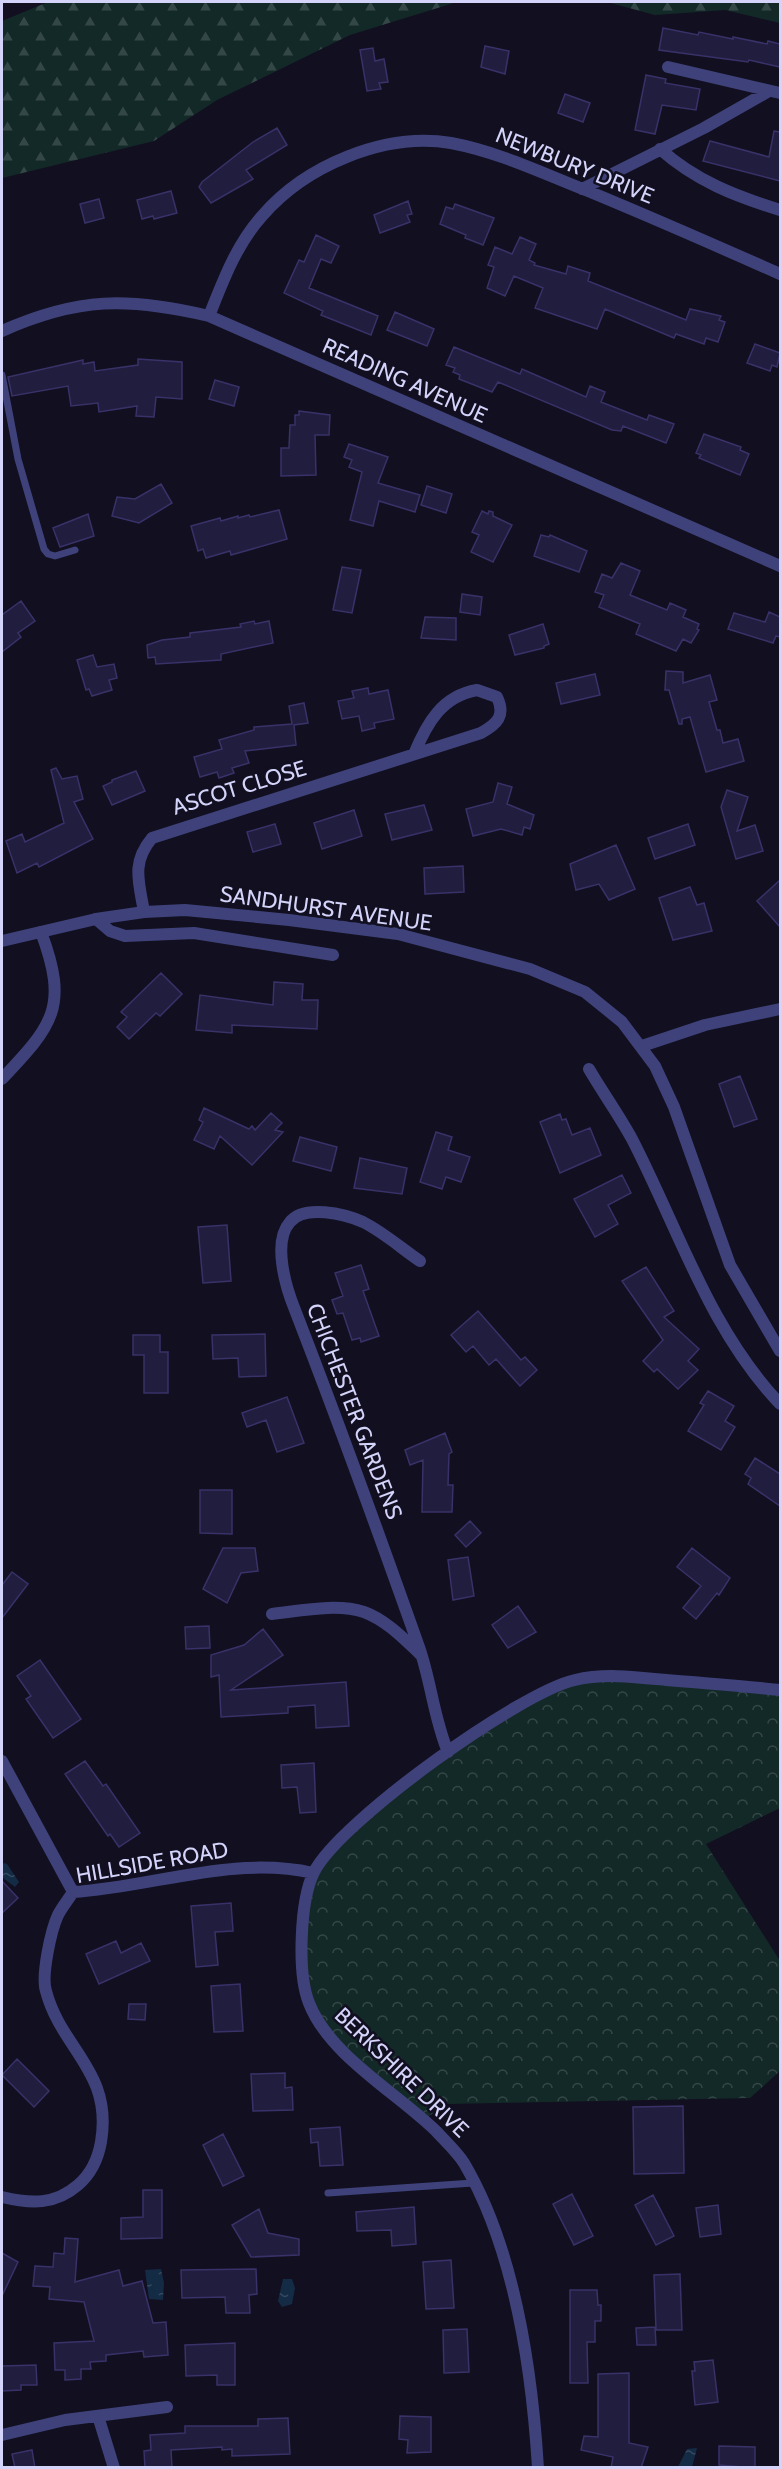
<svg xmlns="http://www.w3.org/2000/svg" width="782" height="2469" font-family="Cabin,sans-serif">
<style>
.forest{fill:url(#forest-firs)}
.park{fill:url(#park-crowns)}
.water{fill:url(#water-ripples)}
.building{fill:#211d3f;stroke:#383268;stroke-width:1.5}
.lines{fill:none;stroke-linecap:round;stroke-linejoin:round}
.service{stroke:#3f427a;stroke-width:7}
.minor{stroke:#3f427a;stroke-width:12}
.tertiary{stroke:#3f427a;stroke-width:12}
.labels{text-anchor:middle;stroke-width:5;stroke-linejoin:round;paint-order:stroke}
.street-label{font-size:22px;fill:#d4d3fa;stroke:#110f20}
</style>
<defs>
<pattern id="forest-firs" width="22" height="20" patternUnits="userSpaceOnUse" patternTransform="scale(1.5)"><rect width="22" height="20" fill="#132927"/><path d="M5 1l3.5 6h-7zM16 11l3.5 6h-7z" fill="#344747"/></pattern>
<pattern id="park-crowns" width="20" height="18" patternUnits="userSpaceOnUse" patternTransform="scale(1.5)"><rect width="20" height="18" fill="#132927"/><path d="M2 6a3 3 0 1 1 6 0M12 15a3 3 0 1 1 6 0" fill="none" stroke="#344747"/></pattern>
<pattern id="water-ripples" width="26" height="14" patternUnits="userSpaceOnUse" patternTransform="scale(1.5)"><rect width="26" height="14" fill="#142b45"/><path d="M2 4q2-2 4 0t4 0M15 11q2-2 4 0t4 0" fill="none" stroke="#354961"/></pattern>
</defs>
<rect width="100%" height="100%" fill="#110f20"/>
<!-- forest -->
<path class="forest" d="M 48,2 L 457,2 L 350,35 L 217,100 L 154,141 L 2,178 L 2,21 Z
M 607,2 L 780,2 L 780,23 L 725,10 L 655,15 Z"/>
<!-- park -->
<path class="park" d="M 569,1680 L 780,1688 L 780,1808 L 706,1844 L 780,1961 L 780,2071 L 750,2098 L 445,2104 L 423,2121 L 321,2028 L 301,1951 L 312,1875 L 407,1782 Z"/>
<!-- water -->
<path class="water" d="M 4,1863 L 7,1864 L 19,1882 L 15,1887 L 3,1878 L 2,1865 Z
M 161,2269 L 164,2283 L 163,2300 L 149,2299 L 145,2270 Z
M 283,2279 L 292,2279 L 295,2288 L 292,2304 L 282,2307 L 278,2301 Z
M 697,2448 L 692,2467 L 678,2467 L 687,2449 Z"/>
<!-- building -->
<path class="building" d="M 663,28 L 698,35 L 699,32 L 733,39 L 733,37 L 767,44 L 768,41 L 780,44 L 780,67 L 749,60 L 748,62 L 659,50 Z
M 485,46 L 509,51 L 505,74 L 481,67 Z
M 373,48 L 375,61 L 384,59 L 388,82 L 379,83 L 381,89 L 367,91 L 360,50 Z
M 646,75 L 666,79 L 665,83 L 700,89 L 696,110 L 662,105 L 655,134 L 635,130 Z
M 565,94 L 590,103 L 583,122 L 558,113 Z
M 277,128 L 287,145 L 246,170 L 253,179 L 211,203 L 199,187 L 202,182 L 253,142 Z
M 774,131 L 780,132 L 780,181 L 703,161 L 710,141 L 769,157 Z
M 171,191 L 177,213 L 154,219 L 153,216 L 142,219 L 137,200 Z
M 99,199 L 104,218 L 85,223 L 80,204 Z
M 408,201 L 412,214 L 407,215 L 410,222 L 380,233 L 374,215 Z
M 455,204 L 494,218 L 483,245 L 465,238 L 466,235 L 440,224 L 446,207 L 453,209 Z
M 316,235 L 339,246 L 331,263 L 321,259 L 309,288 L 378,316 L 371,335 L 321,315 L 323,311 L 284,293 L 299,260 L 304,262 Z
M 520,237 L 536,244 L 529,260 L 535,263 L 534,265 L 566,274 L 568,266 L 590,273 L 588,281 L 686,320 L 690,309 L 721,316 L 719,320 L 725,322 L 718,342 L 706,338 L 704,344 L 676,334 L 674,338 L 605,309 L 597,329 L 535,308 L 543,288 L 514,276 L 505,296 L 487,288 L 494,267 L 488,265 L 495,247 L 512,254 Z
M 395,312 L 434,329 L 427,346 L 387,330 Z
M 755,344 L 780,353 L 777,367 L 772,365 L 770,371 L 747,363 Z
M 454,347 L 520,374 L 522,369 L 586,397 L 590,386 L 605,392 L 601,402 L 647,420 L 649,415 L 674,424 L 666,443 L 623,426 L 621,431 L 612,430 L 498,382 L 492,392 L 459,379 L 460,375 L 453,372 L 455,368 L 446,365 Z
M 138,359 L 182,362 L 182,399 L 156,397 L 154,417 L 136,416 L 137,406 L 99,412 L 98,403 L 71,406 L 68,386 L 12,396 L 8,377 L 83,360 L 83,364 L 94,362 L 95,371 L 138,365 Z
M 215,380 L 239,387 L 234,406 L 209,399 Z
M 299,411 L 330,415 L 329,435 L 315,435 L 316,475 L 281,476 L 281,448 L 289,448 L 290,425 L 295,425 L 295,415 L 299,415 Z
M 704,434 L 741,447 L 740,450 L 749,454 L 740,475 L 699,458 L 701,455 L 696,453 Z
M 349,444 L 388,457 L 378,483 L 420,495 L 415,512 L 379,501 L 373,526 L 350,520 L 362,472 L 349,467 L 352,460 L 344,457 Z
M 161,484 L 172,503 L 139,523 L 112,516 L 117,497 L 135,499 Z
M 427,486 L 452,494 L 446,513 L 421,505 Z
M 279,510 L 287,539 L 231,555 L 230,551 L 206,558 L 203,549 L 198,551 L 191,526 L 220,518 L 221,521 L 238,516 L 238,518 L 249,515 L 250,517 Z
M 482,511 L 488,514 L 489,511 L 493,512 L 493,516 L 512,525 L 493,562 L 471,552 L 479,535 L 472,532 Z
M 88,514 L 94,536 L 60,547 L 53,528 Z
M 541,535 L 549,537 L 550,535 L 587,551 L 579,572 L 534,556 Z
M 621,563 L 640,571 L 630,595 L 667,610 L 670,603 L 686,610 L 683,617 L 699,624 L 697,629 L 699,630 L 691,643 L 683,639 L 676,651 L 636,634 L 640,624 L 599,607 L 604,595 L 595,592 L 602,574 L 612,578 Z
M 342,567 L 361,570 L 352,613 L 333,610 Z
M 462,594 L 482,597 L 480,615 L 460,612 Z
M 21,601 L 35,621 L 18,633 L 21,637 L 2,652 L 2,615 Z
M 769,612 L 780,617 L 780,637 L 776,636 L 773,643 L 728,629 L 734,613 L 765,622 Z
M 425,617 L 456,618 L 456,640 L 421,638 Z
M 254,621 L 255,624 L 269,621 L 273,643 L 221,654 L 221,660 L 156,664 L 155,657 L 148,658 L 147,645 L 162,640 L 190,637 L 190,633 L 241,627 L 240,624 Z
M 543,624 L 549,644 L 544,646 L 544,648 L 515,655 L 509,635 Z
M 93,655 L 97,667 L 114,664 L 117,678 L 109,680 L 112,690 L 92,696 L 89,689 L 86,690 L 77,660 Z
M 666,671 L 683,672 L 683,683 L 710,675 L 717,700 L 709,702 L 717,730 L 720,730 L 723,743 L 738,739 L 744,761 L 706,772 L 690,717 L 682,719 L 682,724 L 679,724 L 669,690 L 665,690 Z
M 595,674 L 600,695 L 561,704 L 556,683 Z
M 368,688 L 369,694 L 388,690 L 394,719 L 374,723 L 375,728 L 362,731 L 359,716 L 342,719 L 338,701 L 354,698 L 352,691 Z
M 304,703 L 308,723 L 294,725 L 296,745 L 245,751 L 249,763 L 232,768 L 234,773 L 219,778 L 217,772 L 200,777 L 194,757 L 222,749 L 219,740 L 254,730 L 254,727 L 292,724 L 289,706 Z
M 56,768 L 62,779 L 77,776 L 83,799 L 74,802 L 93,839 L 39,867 L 37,863 L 17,873 L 6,841 L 22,834 L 25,842 L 64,823 L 51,770 Z
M 136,771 L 145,791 L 112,805 L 103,786 L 112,782 L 112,780 Z
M 498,783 L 512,787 L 507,804 L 534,815 L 530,829 L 524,827 L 522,835 L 501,829 L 473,836 L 466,809 L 493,802 Z
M 727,790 L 748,797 L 737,831 L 755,825 L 763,851 L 736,859 L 721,807 Z
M 424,805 L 432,830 L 392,840 L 385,814 Z
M 354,810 L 362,836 L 322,849 L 314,823 Z
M 275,824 L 281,844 L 253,852 L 247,832 Z
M 688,824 L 695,845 L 655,859 L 648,838 Z
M 616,845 L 635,889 L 609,900 L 599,884 L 576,890 L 570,864 Z
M 463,866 L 464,892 L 425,894 L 424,868 Z
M 780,880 L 780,927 L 757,901 Z
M 690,887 L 697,905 L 704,903 L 712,931 L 673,940 L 659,898 Z
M 161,973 L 182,994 L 160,1016 L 156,1013 L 129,1039 L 117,1027 L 127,1017 L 121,1012 Z
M 274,982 L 303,984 L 302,1000 L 318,1000 L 317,1029 L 232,1025 L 232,1033 L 196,1030 L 200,995 L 273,1005 Z
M 740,1076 L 757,1119 L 734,1127 L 719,1084 Z
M 204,1108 L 249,1129 L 252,1126 L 255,1130 L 271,1113 L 282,1123 L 275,1130 L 283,1132 L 252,1165 L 220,1136 L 214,1149 L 194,1140 L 203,1122 L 199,1120 Z
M 560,1114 L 562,1120 L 566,1119 L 572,1135 L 590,1128 L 601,1155 L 560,1173 L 540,1122 Z
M 436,1132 L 452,1137 L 448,1150 L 470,1157 L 461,1182 L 446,1177 L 442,1189 L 420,1182 Z
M 300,1137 L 337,1147 L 331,1171 L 293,1161 Z
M 360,1158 L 407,1168 L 402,1194 L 354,1188 Z
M 622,1175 L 631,1193 L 608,1205 L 618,1224 L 595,1237 L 574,1199 Z
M 227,1225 L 231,1281 L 203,1283 L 198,1227 Z
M 361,1265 L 369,1289 L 363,1291 L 379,1336 L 361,1342 L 360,1338 L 352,1340 L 343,1313 L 337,1314 L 332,1300 L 343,1296 L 335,1273 Z
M 646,1267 L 674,1311 L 664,1317 L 699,1349 L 688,1361 L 698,1370 L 678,1389 L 657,1369 L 654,1372 L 643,1361 L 663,1340 L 622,1281 Z
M 478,1311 L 521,1360 L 525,1357 L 537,1370 L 520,1386 L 496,1359 L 489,1365 L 473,1346 L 466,1352 L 451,1335 Z
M 265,1334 L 266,1376 L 239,1377 L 238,1358 L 213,1359 L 212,1335 Z
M 133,1335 L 160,1335 L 160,1352 L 168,1352 L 168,1393 L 144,1393 L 144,1355 L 133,1355 Z
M 708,1391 L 734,1406 L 725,1421 L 735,1427 L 721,1450 L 688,1431 L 704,1405 L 700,1403 Z
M 287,1397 L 304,1443 L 277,1452 L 266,1420 L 247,1427 L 242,1413 Z
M 445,1433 L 452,1452 L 449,1454 L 448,1485 L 453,1485 L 452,1512 L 422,1512 L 423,1460 L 410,1465 L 405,1450 Z
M 755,1458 L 780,1474 L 780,1506 L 748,1484 L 751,1478 L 745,1474 Z
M 200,1490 L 232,1490 L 232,1534 L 200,1533 Z
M 470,1521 L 481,1533 L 466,1547 L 455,1535 Z
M 223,1548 L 255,1548 L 258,1571 L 241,1573 L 227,1603 L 203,1589 Z
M 692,1548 L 730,1578 L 719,1595 L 717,1593 L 696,1619 L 683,1608 L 701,1586 L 677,1567 Z
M 468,1557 L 474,1596 L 453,1600 L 448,1560 Z
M 12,1572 L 28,1584 L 2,1618 L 2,1585 Z
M 518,1606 L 536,1632 L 508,1648 L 492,1625 Z
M 209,1626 L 210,1648 L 186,1649 L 185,1627 Z
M 263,1629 L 283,1655 L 231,1690 L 346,1682 L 349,1726 L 316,1728 L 315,1705 L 288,1707 L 288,1713 L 221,1717 L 219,1675 L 211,1677 L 211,1655 L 244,1645 Z
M 40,1660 L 81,1719 L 53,1738 L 26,1699 L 31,1696 L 17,1676 Z
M 85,1761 L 103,1786 L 106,1784 L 140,1833 L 119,1847 L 110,1834 L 108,1836 L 65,1774 Z
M 314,1763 L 316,1812 L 300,1813 L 297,1787 L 282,1788 L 281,1765 Z
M 2,1881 L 18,1898 L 2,1913 Z
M 231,1903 L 233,1931 L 215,1932 L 218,1965 L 196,1967 L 191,1906 Z
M 116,1941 L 121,1953 L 141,1943 L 150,1961 L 99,1984 L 86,1954 Z
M 240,1984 L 243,2031 L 214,2032 L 211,1986 Z
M 129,2004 L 146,2004 L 145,2020 L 128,2019 Z
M 17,2059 L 49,2091 L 34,2107 L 2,2075 Z
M 285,2073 L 285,2088 L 292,2087 L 293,2110 L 253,2111 L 251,2074 Z
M 683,2106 L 684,2173 L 634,2174 L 633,2107 Z
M 340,2127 L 343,2165 L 320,2166 L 318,2142 L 311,2143 L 310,2129 Z
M 223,2134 L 244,2176 L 223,2186 L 203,2145 Z
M 143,2190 L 162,2190 L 162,2238 L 121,2239 L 121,2218 L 143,2217 Z
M 572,2194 L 593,2236 L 574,2245 L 553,2204 Z
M 653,2195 L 674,2236 L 656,2245 L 635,2205 Z
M 718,2205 L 721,2234 L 700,2237 L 696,2208 Z
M 414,2207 L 416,2244 L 392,2246 L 391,2230 L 357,2231 L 356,2212 Z
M 259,2209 L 268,2233 L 299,2239 L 299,2255 L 251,2257 L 232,2225 Z
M 65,2238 L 78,2239 L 75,2282 L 119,2270 L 123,2286 L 142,2281 L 153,2323 L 166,2322 L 168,2355 L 144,2357 L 143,2351 L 106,2355 L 106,2361 L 90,2362 L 91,2369 L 81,2369 L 81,2379 L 65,2380 L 65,2370 L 55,2370 L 54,2343 L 94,2341 L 84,2302 L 49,2299 L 50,2287 L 33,2286 L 35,2266 L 53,2267 L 54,2253 L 64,2254 Z
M 2,2253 L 18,2262 L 2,2296 Z
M 451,2260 L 454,2308 L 426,2309 L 423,2262 Z
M 256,2269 L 257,2294 L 249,2295 L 250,2313 L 226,2313 L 225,2297 L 182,2298 L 181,2270 Z
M 680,2274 L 682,2330 L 656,2330 L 654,2275 Z
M 570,2290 L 597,2290 L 598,2305 L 601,2305 L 601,2321 L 595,2321 L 595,2342 L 587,2342 L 588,2383 L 570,2383 Z
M 655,2327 L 656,2345 L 637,2345 L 636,2328 Z
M 467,2329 L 469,2372 L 444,2373 L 443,2330 Z
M 235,2343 L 235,2385 L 217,2385 L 217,2375 L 186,2376 L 185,2345 Z
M 713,2360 L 718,2402 L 695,2405 L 692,2371 L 695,2371 L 694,2362 Z
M 36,2365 L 37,2385 L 21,2385 L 21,2390 L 2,2391 L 2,2366 Z
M 629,2373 L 629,2443 L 648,2447 L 641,2468 L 611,2468 L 613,2457 L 581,2450 L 584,2436 L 598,2437 L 598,2374 Z
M 400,2416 L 431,2417 L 431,2452 L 407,2453 L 408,2440 L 399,2439 Z
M 288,2418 L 290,2454 L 232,2456 L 232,2449 L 222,2450 L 222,2447 L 171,2450 L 172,2468 L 145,2468 L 144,2451 L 151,2450 L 150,2435 L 185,2433 L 185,2426 L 258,2426 L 258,2419 Z
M 719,2446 L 755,2447 L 755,2468 L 719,2465 Z
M 32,2450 L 35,2468 L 15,2468 L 12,2454 Z"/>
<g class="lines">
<!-- service -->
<path class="service" d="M 2,375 L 18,459 L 44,549 L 48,554 L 55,556 L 75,550
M 328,2193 L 473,2183"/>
<!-- minor -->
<path class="minor" d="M 668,67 L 780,93
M 660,149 C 696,181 735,196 780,210
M 582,189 L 704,128 L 769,91
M 209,316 C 223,281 236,245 262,216 C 305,166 384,132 451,143 C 499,152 542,173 588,191 C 653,218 717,246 780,274
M 2,331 C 78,297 128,297 209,316 L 780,566
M 144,912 C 139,882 131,863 152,838 L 481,733 C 497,724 506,716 497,697 L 477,690 C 442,696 427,723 414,754
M 96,919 L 110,931 L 125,936 L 194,933 L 333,955
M 642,1046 L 705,1025 L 780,1009
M 589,1069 C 603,1093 619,1115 632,1139 C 679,1230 709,1329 780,1404
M 2,1079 C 53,1025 69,1007 41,932
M 420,1261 C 401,1248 383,1232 363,1222 C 345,1214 304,1204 290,1222 C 272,1242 286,1288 295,1310 C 338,1421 379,1534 419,1647 C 431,1681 434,1719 448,1752
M 272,1614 C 300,1611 336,1603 364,1612 C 386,1620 404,1639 420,1654
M 2,1761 L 73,1892
M 73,1892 C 153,1887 233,1855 313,1873
M 2,2197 C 31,2204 55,2205 78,2185 C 92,2173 98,2159 101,2142 C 113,2071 61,2049 46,1991 C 41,1976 51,1930 58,1915 C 62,1907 68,1900 73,1892
M 98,2416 L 114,2468
M 2,2435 L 65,2420 L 167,2407
M 538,2468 C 532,2370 514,2248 464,2163 C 457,2152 445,2141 436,2131 C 396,2092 329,2055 309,2003 C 297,1973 300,1900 314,1872 C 339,1822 520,1692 575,1680 C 604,1673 636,1677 666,1680 C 704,1683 742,1686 780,1690"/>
<!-- tertiary -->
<path class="tertiary" d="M 2,941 L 96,919 L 144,912 L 185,910 L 289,920 L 398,934 L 530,969 L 585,992 L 622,1022 L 655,1066 L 674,1107 L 730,1265 L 780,1351"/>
</g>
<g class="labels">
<!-- street labels -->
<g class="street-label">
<text transform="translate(575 165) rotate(22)" y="8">NEWBURY DRIVE</text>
<text transform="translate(405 380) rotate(24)" y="8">READING AVENUE</text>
<text transform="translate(239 787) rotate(-17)" y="8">ASCOT CLOSE</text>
<text transform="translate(326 908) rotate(8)" y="8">SANDHURST AVENUE</text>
<text transform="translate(355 1411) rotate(69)" y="8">CHICHESTER GARDENS</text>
<text transform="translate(152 1862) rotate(-10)" y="8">HILLSIDE ROAD</text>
<text transform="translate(402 2072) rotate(44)" y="8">BERKSHIRE DRIVE</text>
</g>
</g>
<!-- border -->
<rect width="782" height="2469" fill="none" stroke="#d4d3fa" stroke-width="6"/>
</svg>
